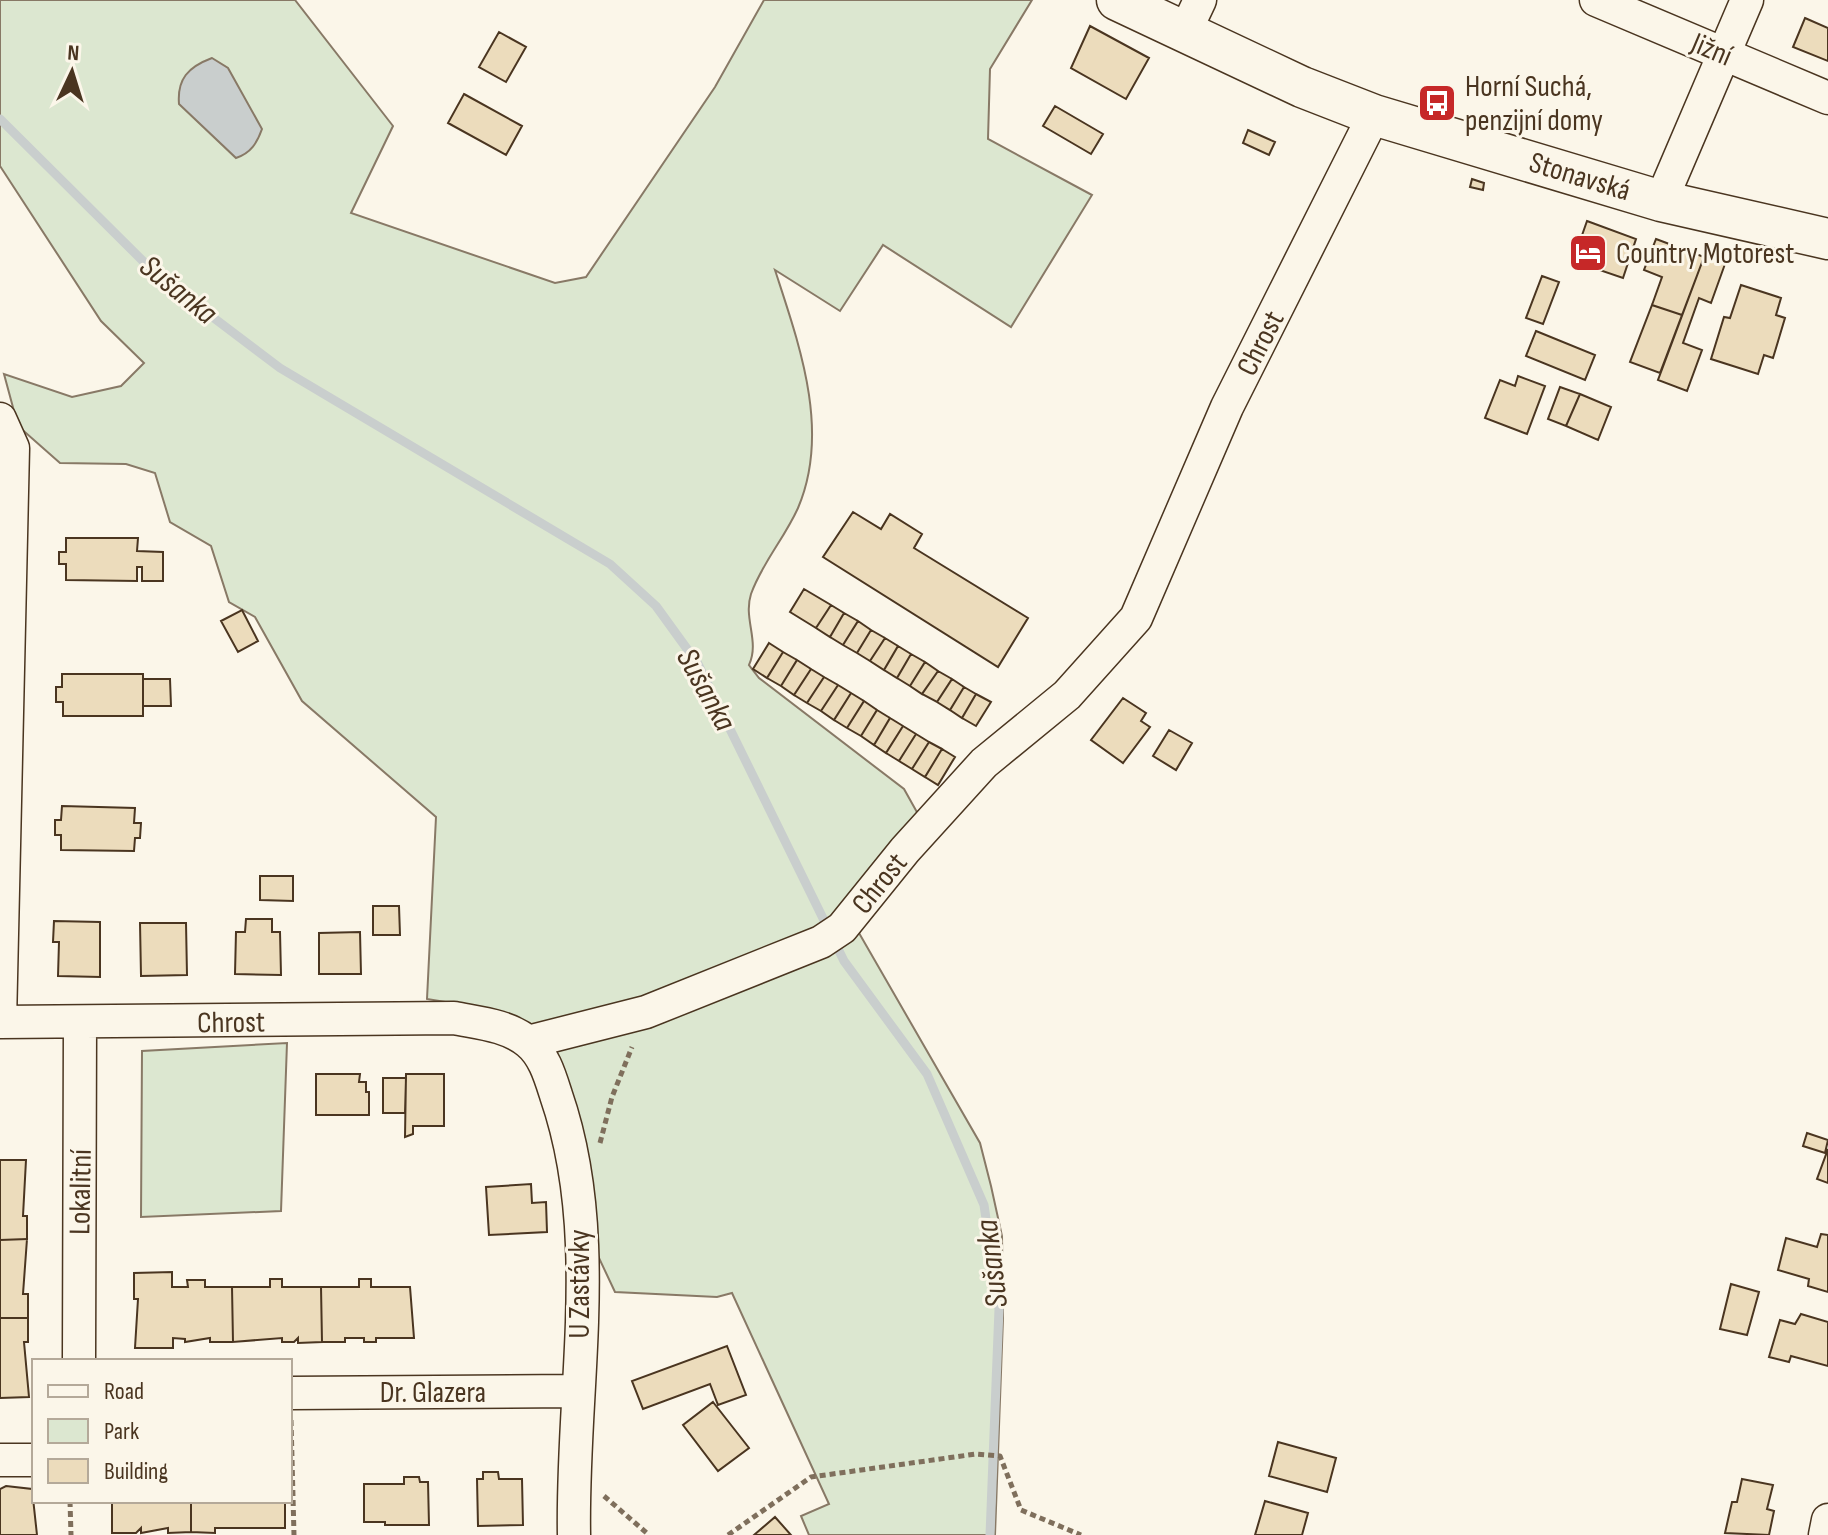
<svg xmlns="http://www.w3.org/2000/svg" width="1828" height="1535" font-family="'Sofia Sans Condensed',sans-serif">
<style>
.green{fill:#dce7d0;stroke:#887966;stroke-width:2}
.water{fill:#c9cecd;stroke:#887966;stroke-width:2}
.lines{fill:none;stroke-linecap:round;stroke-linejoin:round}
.stream{stroke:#c9cecd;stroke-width:9}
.building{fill:#ecdcbc;stroke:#4a3520;stroke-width:2}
.minor-casing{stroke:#4a3520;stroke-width:35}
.major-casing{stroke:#4a3520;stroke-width:43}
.path{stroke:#7f6f5c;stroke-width:5;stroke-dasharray:6 4;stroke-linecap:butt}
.minor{stroke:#fbf6e9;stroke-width:32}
.major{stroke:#fbf6e9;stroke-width:40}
.labels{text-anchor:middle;stroke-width:6;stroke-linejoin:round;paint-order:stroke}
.street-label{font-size:30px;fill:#4a3520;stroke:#fbf6e9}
.poi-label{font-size:30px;fill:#4a3520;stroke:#fbf6e9;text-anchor:start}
.water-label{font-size:32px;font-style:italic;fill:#4a3520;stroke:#fbf6e9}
</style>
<rect width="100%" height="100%" fill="#fbf6e9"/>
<!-- green -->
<path class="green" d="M 0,0 L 295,0 L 393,126 L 351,213 L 555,283 L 586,277 L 715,87 L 764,0 L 1032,0 L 990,69 L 988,139 L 1092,195 L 1011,327 L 883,245 L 840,311 L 775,270 C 799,344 831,431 798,508 C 784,539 762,563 751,594 C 743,619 760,641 749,665 L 759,678 L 904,789 L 918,814 L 859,933 L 980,1143 L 991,1186 L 1002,1236 L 1003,1318 L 995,1535 L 809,1535 L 801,1516 L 829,1504 L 732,1293 L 717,1297 L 615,1292 L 591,1241 L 584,1141 L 494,1010 L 427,999 L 436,817 L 302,701 L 255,617 L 229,602 L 211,546 L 170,522 L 155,473 L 126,464 L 60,463 L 18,426 L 4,374 L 72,397 L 121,386 L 144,363 L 101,321 L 0,166 Z
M 287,1043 L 281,1211 L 141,1217 L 142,1051 Z"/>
<!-- water -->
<path class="water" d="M 212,58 L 228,68 L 262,129 C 257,143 251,153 236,158 L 179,104 C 177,79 188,67 212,58 Z"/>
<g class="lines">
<!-- stream -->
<path class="stream" d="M 0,119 L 157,275 L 280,368 L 610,564 L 656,606 L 698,664 L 844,961 L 927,1074 L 984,1205 L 999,1309 L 990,1535"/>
</g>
<!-- building -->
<path class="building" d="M 1805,18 L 1828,28 L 1828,61 L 1793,47 Z
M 1090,26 L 1149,58 L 1126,99 L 1071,68 Z
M 499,32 L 526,47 L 506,82 L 479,67 Z
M 464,94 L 522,126 L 506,155 L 448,123 Z
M 1055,106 L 1103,134 L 1091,154 L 1043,126 Z
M 1248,130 L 1275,142 L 1269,155 L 1243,143 Z
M 1472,179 L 1484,183 L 1483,190 L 1470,187 Z
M 1587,221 L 1636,239 L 1623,278 L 1573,261 Z
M 1656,239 L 1704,257 L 1682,315 L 1652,305 L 1662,277 L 1644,270 Z
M 1704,257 L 1725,264 L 1711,303 L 1699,298 L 1683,343 L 1702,350 L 1687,391 L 1658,380 Z
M 1542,276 L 1559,282 L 1543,324 L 1526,318 Z
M 1741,285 L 1781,298 L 1776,315 L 1785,318 L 1773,358 L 1764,355 L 1758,374 L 1711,359 L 1724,317 L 1730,318 Z
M 1652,305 L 1682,315 L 1660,373 L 1630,362 Z
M 1536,331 L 1595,355 L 1585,380 L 1526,356 Z
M 1518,376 L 1545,386 L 1527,434 L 1485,418 L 1500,380 L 1515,386 Z
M 1560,387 L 1580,394 L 1566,426 L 1548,419 Z
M 1580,394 L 1611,407 L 1598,440 L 1566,426 Z
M 853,512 L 881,529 L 890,514 L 922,534 L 914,548 L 1028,618 L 998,667 L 823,557 Z
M 66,538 L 138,538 L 137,551 L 163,552 L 163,581 L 142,581 L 142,567 L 137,567 L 137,581 L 66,580 L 66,564 L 59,564 L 59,552 L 66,552 Z
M 804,589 L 831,605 L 816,628 L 790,612 Z
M 831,605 L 844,613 L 830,637 L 816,628 Z
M 242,610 L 258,641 L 238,652 L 221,621 Z
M 844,613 L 858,621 L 843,645 L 830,637 Z
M 858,621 L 871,630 L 857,653 L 843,645 Z
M 871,630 L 885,638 L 870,661 L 857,653 Z
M 885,638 L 898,646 L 884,670 L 870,661 Z
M 769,643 L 783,652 L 767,678 L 753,669 Z
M 898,646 L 911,654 L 897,678 L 884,670 Z
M 783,652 L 797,660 L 781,686 L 767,678 Z
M 911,654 L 925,662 L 910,686 L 897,678 Z
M 797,660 L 811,669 L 794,695 L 781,686 Z
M 925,662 L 938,671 L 922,694 L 910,686 Z
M 811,669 L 824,677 L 807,703 L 794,695 Z
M 938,671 L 952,679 L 937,702 L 922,694 Z
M 62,674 L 143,674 L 143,716 L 63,716 L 63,702 L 56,702 L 56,687 L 62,687 Z
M 824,677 L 838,685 L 821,711 L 807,703 Z
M 143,679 L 170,679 L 171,706 L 143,706 Z
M 952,679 L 964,687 L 950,710 L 937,702 Z
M 838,685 L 851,693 L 834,720 L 821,711 Z
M 964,687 L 976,694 L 962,718 L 950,710 Z
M 851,693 L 864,701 L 847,728 L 834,720 Z
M 976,694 L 991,702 L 976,726 L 962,718 Z
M 1123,698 L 1146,713 L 1141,721 L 1150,727 L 1123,763 L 1091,740 Z
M 864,701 L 877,710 L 861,736 L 847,728 Z
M 877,710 L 890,718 L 874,745 L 861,736 Z
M 890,718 L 903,726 L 886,753 L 874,745 Z
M 903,726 L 916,734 L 899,761 L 886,753 Z
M 1169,730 L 1192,743 L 1176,770 L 1153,756 Z
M 916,734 L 929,742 L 912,769 L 899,761 Z
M 929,742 L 942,749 L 925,777 L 912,769 Z
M 942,749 L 955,757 L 938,785 L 925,777 Z
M 62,806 L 135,808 L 134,823 L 141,823 L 140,838 L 135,838 L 134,851 L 61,850 L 61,835 L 55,835 L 55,820 L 61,820 Z
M 260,876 L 293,876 L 293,901 L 260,900 Z
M 373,906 L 399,906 L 400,935 L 373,935 Z
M 246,919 L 272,919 L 272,932 L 280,932 L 281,975 L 235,974 L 236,932 L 245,932 Z
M 54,921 L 100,922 L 100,977 L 58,976 L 59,942 L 53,942 Z
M 140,923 L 186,923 L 187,975 L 141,976 Z
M 360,932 L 361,974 L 319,974 L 319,933 Z
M 316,1074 L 360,1074 L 359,1082 L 366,1082 L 366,1092 L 369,1092 L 369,1115 L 316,1115 Z
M 406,1074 L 444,1074 L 444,1126 L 413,1126 L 413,1134 L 405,1137 Z
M 383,1078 L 406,1078 L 405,1113 L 383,1113 Z
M 1807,1133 L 1828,1140 L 1825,1153 L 1803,1146 Z
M 1828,1149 L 1828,1183 L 1817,1179 Z
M 0,1160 L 26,1160 L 23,1216 L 27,1216 L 27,1239 L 0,1240 Z
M 531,1184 L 532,1203 L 546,1202 L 547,1232 L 489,1235 L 486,1187 Z
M 1821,1234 L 1828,1235 L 1828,1292 L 1808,1286 L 1809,1279 L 1778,1270 L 1786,1238 L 1817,1247 Z
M 27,1239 L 23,1294 L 28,1294 L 28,1318 L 0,1318 L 0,1240 Z
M 172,1272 L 172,1287 L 188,1287 L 187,1280 L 205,1280 L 205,1287 L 232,1287 L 233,1342 L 210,1342 L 210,1338 L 185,1342 L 185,1339 L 173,1338 L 173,1348 L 135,1348 L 138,1299 L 134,1299 L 134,1273 Z
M 270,1279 L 282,1279 L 282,1287 L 321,1287 L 322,1342 L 298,1343 L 298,1338 L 294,1342 L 282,1342 L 282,1338 L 233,1342 L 232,1287 L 270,1287 Z
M 359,1279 L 371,1279 L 371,1287 L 410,1287 L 414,1338 L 376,1338 L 376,1342 L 364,1342 L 364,1338 L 345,1338 L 345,1342 L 322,1342 L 321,1287 L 359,1287 Z
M 1731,1284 L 1759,1292 L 1747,1335 L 1720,1329 Z
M 1801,1314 L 1828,1322 L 1828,1366 L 1791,1356 L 1789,1362 L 1769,1357 L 1780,1320 L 1795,1324 Z
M 0,1318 L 28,1318 L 28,1342 L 24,1342 L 29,1397 L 0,1398 Z
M 727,1346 L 746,1395 L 718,1405 L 710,1384 L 643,1409 L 632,1381 Z
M 713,1402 L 749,1448 L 718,1471 L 683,1425 Z
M 1278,1442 L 1336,1458 L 1327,1492 L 1269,1476 Z
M 483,1472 L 498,1472 L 499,1479 L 522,1479 L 523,1525 L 478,1526 L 477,1479 L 483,1479 Z
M 404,1477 L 419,1477 L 420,1482 L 428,1482 L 429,1525 L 385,1525 L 385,1522 L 364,1522 L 364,1484 L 404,1484 Z
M 1742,1479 L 1773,1485 L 1767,1509 L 1774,1511 L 1769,1535 L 1725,1533 L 1732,1502 L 1737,1502 Z
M 6,1486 L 32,1489 L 37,1535 L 0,1535 L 0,1489 Z
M 112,1501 L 191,1501 L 191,1532 L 168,1533 L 168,1528 L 141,1533 L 141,1528 L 136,1533 L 112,1533 Z
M 191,1501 L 285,1502 L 285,1528 L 215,1528 L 215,1533 L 191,1532 Z
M 1265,1501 L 1308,1513 L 1302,1535 L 1255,1535 Z
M 775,1517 L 791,1535 L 754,1535 Z"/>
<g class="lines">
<!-- minor casing -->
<g class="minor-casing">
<path id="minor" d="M 1596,0 L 1828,98
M 1184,34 L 1200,0
M 1661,201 L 1747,0
M 0,419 L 13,448 L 0,1022
M 0,1022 L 454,1018 C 479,1023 507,1025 528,1042 C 544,1055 550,1076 556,1095 C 605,1236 571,1390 574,1535
M 528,1042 L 646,1012 L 821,942 L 842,928 L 905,850 L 984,763 L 1067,695 L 1136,618 L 1227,407 L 1374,115
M 79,1361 L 80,1024
M 290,1393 L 576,1391
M 0,1460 L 34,1460
M 1825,1535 L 1828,1520"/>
</g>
<!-- major casing -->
<g class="major-casing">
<path id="major" d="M 1117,0 L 1302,87 L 1374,115 L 1661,201 L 1828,239"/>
</g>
<!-- path -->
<path class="path" d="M 600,1143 L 612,1097 L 632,1047
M 291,1420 L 294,1535
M 604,1496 L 649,1535
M 70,1501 L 71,1535
M 728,1535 L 811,1477 L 976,1454 L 1000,1456 L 1021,1510 L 1081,1535"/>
<!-- minor -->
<use href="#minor" class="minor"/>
<!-- major -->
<use href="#major" class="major"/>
</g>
<!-- icons -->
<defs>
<g id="bus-square" transform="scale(2)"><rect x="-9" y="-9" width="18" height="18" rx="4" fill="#c62828" stroke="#fbf6e9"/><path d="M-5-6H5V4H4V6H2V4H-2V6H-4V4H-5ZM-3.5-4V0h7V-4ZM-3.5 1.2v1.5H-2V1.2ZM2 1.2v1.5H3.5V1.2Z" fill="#fff"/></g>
<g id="hotel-square" transform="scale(2)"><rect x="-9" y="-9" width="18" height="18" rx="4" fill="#c62828" stroke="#fbf6e9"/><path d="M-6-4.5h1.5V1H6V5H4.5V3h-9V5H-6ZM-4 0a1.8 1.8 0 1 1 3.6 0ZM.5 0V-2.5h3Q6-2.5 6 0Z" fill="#fff"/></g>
</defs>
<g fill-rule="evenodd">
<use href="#bus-square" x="1437" y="103"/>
<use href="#hotel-square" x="1588" y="253"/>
</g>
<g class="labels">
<!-- street labels -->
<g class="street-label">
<text transform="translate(1712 49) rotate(23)" y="10">Jižní</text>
<text transform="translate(1580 176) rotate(17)" y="10">Stonavská</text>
<text transform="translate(1260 343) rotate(-63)" y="10">Chrost</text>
<text transform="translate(879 883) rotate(-51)" y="10">Chrost</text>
<text transform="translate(231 1022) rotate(-1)" y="10">Chrost</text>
<text transform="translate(80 1192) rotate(-89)" y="10">Lokalitní</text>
<text transform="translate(579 1284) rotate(-90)" y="10">U Zastávky</text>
<text x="433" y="1402">Dr. Glazera</text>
</g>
<!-- poi labels -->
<g class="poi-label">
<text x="1465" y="96">Horní Suchá,<tspan x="1465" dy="34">penzijní domy</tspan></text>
<text x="1616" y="263">Country Motorest</text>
</g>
<!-- water labels -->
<g class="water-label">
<text transform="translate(179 289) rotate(39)" y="11">Sušanka</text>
<text transform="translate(707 689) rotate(61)" y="11">Sušanka</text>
<text transform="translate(991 1264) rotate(-97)" y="11">Sušanka</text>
</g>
</g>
<!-- legend -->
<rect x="32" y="1359" width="260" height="144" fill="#fbf6e9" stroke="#b4a999" stroke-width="2"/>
<rect x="48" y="1385" width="40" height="12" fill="#fbf6e9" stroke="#b4a999" stroke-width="2"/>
<text x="104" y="1399" font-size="24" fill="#4a3520">Road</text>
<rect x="48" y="1419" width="40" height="24" fill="#dce7d0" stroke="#b4a999" stroke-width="2"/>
<text x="104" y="1439" font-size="24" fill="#4a3520">Park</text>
<rect x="48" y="1459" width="40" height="24" fill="#ecdcbc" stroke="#b4a999" stroke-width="2"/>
<text x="104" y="1479" font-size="24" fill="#4a3520">Building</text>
<!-- north arrow -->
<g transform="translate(72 72) rotate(4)" stroke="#fbf6e9" stroke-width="6" paint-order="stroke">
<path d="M0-6L14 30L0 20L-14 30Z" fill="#4a3520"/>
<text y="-12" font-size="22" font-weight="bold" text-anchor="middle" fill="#4a3520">N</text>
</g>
</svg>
